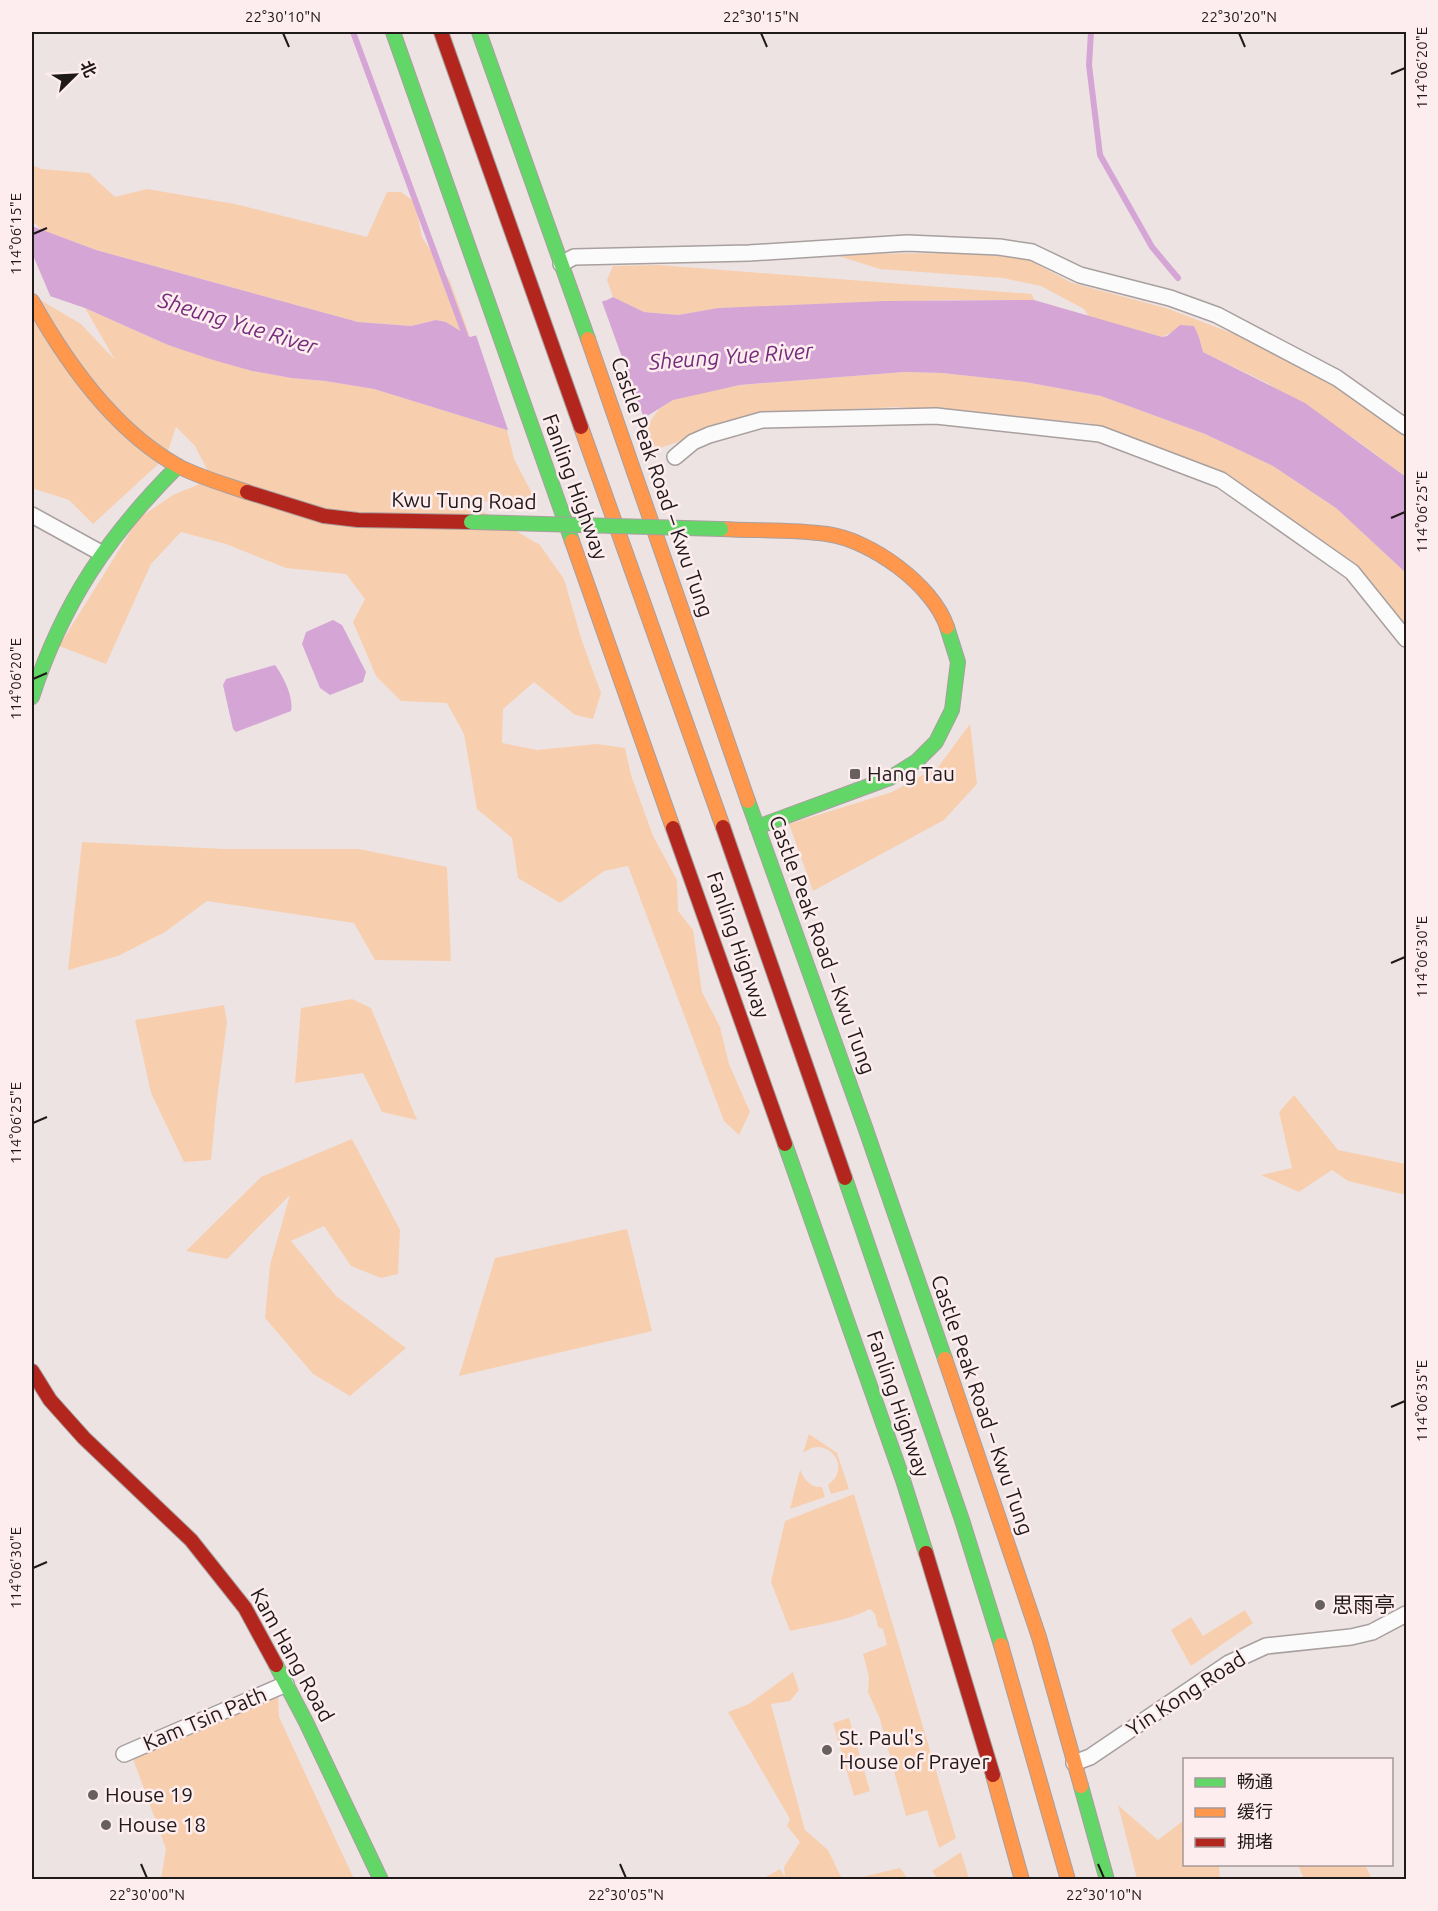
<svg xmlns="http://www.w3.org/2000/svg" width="1438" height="1911" font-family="Ubuntu,'Noto Sans SC',sans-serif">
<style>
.green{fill:#f7cfae}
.water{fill:#d5a6d5}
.pier{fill:#eee3e3}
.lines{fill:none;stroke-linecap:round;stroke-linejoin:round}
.stream{stroke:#d5a6d5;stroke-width:6}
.street-casing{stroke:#a89f9f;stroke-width:18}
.fast-casing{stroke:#a89f9f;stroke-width:16}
.slow-casing{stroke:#a89f9f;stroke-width:16}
.jam-casing{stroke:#a89f9f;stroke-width:16}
.street{stroke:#fcfbfb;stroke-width:15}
.fast{stroke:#63d668;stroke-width:14}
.slow{stroke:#ff974d;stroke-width:14}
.jam{stroke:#b3261e;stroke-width:14}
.fast-bridge-casing{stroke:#a89f9f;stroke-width:16;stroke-linecap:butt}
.fast-bridge{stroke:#63d668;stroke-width:14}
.ticks{fill:none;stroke:#201919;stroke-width:2}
.poi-dot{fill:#686060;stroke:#feedee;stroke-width:2}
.labels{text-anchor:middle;stroke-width:5;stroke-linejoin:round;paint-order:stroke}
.street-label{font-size:21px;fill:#201919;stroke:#feedee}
.poi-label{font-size:21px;fill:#201919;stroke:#feedee;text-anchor:start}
.water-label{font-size:22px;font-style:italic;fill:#752b7c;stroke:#feedee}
.neatline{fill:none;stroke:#201919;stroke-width:2}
.ticks-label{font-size:15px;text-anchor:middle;fill:#201919}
</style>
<rect width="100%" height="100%" fill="#eee3e3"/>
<!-- green -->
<path class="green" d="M 32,165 L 41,169 L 89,173 L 115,197 L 147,189 L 235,204 L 367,237 L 387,192 L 401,192 L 415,202 L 422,237 L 450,281 L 470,337 L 446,322 L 436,320 L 411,326 L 358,322 L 96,250 L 42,230 L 32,221 Z
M 969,253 L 1027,259 L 1072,283 L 1166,308 L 1237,335 L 1300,366 L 1352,396 L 1406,434 L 1406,477 L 1358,441 L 1267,383 L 1203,352 L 1199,337 L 1172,332 L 1162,337 L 1089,317 L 1084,309 L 1041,286 L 1003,278 L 880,269 L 832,254 Z
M 659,265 L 1032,294 L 1034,300 L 947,300 L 718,308 L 678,315 L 644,312 L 613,297 L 607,280 L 613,266 Z
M 32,295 L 81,324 L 115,360 L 85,308 L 168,345 L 252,371 L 291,378 L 325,381 L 374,389 L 507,430 L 514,459 L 537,503 L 465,501 L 540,545 L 564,579 L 582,641 L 601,693 L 593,719 L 575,715 L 534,682 L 503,709 L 502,743 L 537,750 L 597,744 L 625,748 L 631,775 L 653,836 L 677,880 L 678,911 L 693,930 L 702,992 L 720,1027 L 729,1064 L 750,1112 L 739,1135 L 724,1121 L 628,866 L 604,871 L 560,903 L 518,878 L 512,838 L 477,809 L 464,734 L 447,703 L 401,701 L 376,676 L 353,622 L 365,599 L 346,574 L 286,568 L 226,544 L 181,532 L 151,564 L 106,664 L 59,646 L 139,518 L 173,495 L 212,479 L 195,446 L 176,427 L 166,457 L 93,524 L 69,500 L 32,488 Z
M 904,372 L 942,373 L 1025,382 L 1101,396 L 1205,434 L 1273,466 L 1336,508 L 1406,573 L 1406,629 L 1354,563 L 1226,473 L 1089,423 L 897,407 L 764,413 L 657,449 L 643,431 L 659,409 L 673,400 L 688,395 L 741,385 Z
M 970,724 L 977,784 L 944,820 L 813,891 L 789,824 L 892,792 L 939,766 Z
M 82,842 L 224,849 L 359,849 L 447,867 L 451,961 L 375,960 L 354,923 L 207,901 L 165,932 L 118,956 L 68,970 Z
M 352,999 L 371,1008 L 417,1120 L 382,1112 L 363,1073 L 295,1083 L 301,1008 Z
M 224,1005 L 227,1022 L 217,1099 L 211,1160 L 184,1162 L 151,1093 L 135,1020 Z
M 1294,1095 L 1338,1150 L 1406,1164 L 1406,1195 L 1348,1181 L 1332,1170 L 1299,1192 L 1261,1175 L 1292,1168 L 1279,1112 Z
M 352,1139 L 400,1230 L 398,1274 L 381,1278 L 351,1266 L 324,1226 L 291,1241 L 336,1296 L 406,1348 L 350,1396 L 313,1374 L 265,1318 L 270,1265 L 290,1195 L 227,1259 L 186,1251 L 261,1177 Z
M 627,1229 L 652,1331 L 459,1376 L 495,1258 Z
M 809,1434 L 837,1453 L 849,1489 L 831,1494 L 828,1485 C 831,1482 836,1478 837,1474 C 843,1459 827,1443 812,1448 C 809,1449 806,1451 803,1453 Z
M 800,1470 C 805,1480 810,1488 822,1487 L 825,1497 L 790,1509 Z
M 854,1494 L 956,1838 L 939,1848 L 927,1810 L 906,1816 L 880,1719 L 868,1692 L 869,1677 L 863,1654 L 887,1645 L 883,1629 L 878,1627 L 875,1614 L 870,1609 C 847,1621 816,1625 790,1631 L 771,1582 L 785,1521 Z
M 1245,1610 L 1253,1623 L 1191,1666 L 1171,1630 L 1191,1617 L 1203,1636 Z
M 793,1672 L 799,1690 L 790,1701 L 771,1704 L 805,1830 L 828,1850 L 842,1879 L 762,1879 L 780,1869 L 785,1877 L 784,1867 L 800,1842 L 787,1826 L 790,1819 L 728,1712 L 749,1704 Z
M 278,1696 L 279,1717 L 354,1879 L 161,1879 L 166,1849 L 132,1756 Z
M 849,1718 L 870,1791 L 854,1796 L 833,1723 Z
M 1118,1805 L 1158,1840 L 1184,1820 L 1184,1864 L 1219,1865 L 1220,1879 L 1137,1879 Z
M 961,1852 L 969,1879 L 938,1879 L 932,1871 Z
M 1298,1865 L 1365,1865 L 1372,1879 L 1304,1879 Z
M 900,1868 L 908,1879 L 860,1879 L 866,1876 Z"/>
<!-- water -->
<path class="water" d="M 32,226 L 96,250 L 358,322 L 411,326 L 436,320 L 446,322 L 470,337 L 607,300 L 613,297 L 644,312 L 678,315 L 718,308 L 885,301 L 1034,300 L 1162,337 L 1167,336 L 1180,325 L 1194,326 L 1199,337 L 1203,352 L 1305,403 L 1406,477 L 1406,573 L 1336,508 L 1273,466 L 1205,434 L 1101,396 L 1025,382 L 942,373 L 904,372 L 740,385 L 673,400 L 644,418 L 507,430 L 374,389 L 325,381 L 291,378 L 252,371 L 210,359 L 168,345 L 85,308 L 32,290 Z
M 333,620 L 342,625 L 366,672 L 363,682 L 330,695 L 320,688 L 302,644 L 306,632 Z
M 275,665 C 283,676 294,697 291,711 L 236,732 L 233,729 L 223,685 L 226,679 Z"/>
<!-- pier -->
<path class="pier" d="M 32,253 L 52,300 L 32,294 Z
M 601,299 L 645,421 L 509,433 L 475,332 Z"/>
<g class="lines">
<!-- stream -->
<path class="stream" d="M 353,32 L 465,335
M 1091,32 L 1089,65 L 1100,155 L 1152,247 L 1178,278"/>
<!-- street casing -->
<g class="street-casing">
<path id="street" d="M 561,264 L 574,257 L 749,253 L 907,243 L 999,247 L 1032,252 L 1080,275 L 1170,298 L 1217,315 L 1337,378 L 1406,427
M 675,457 L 693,442 L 709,435 L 762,420 L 936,416 L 1100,434 L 1221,480 L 1352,572 L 1406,639
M 32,515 L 101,553
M 124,1754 L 286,1684
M 1074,1763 L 1090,1757 L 1229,1663 L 1266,1646 L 1351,1637 L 1372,1632 L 1406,1614"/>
</g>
<!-- fast casing -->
<g class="fast-casing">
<path id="fast" d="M 393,32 L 572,541
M 479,32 L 588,339
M 32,697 C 63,602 108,536 178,466
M 748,801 L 865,1127 L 945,1359
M 757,827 L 890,778 L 917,761 L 936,742 L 952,710 L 958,662 L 947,627
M 785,1144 L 903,1480 L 926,1553
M 845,1178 L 962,1520 L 1001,1645
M 276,1665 L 306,1722 L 381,1880
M 1081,1786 L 1107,1880"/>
</g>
<!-- slow casing -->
<g class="slow-casing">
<path id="slow" d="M 32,301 C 66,362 115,431 178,466 C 199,477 224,484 247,492
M 588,339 L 748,801
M 581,427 L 723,827
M 721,529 C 756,531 793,529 827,534 C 871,540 933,585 947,627
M 572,541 L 673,828
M 945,1359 L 1039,1637 L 1081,1786
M 1001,1645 L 1068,1880
M 993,1775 L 1022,1880"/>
</g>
<!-- jam casing -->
<g class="jam-casing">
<path id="jam" d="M 441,32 L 581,427
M 247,492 L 324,516 L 358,520 L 471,522
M 723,827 L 845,1178
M 673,828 L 785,1144
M 32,1371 L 50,1400 L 84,1438 L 191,1540 L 245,1608 L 276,1665
M 926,1553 L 993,1775"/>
</g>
<!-- street -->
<use href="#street" class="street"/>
<!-- fast -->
<use href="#fast" class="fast"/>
<!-- slow -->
<use href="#slow" class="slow"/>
<!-- jam -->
<use href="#jam" class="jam"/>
<!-- fast-bridge casing -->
<g class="fast-bridge-casing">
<path id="fast-bridge" d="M 471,522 L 721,529"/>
</g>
<!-- fast-bridge -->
<use href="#fast-bridge" class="fast-bridge"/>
</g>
<!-- ticks -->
<path class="ticks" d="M 283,33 L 289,47M 761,33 L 767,47M 1239,33 L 1245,47M 1391,74 L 1405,68M 33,234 L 47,228M 1391,518 L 1405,512M 33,679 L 47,673M 1391,963 L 1405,957M 33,1123 L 47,1117M 1391,1407 L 1405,1401M 33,1568 L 47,1562M 141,1864 L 147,1878M 620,1864 L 626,1878M 1098,1864 L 1104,1878"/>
<!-- markers -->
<g class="poi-dot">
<rect x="849" y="768" width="12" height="12" rx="3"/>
<circle cx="1320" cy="1605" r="6"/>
<circle cx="827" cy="1750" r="6"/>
<circle cx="93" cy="1795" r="6"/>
<circle cx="106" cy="1825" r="6"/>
</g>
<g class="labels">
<!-- street labels -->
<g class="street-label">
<text transform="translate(575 487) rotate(70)" y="7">Fanling Highway</text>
<text transform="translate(662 487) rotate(71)" y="7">Castle Peak Road – Kwu Tung</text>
<text transform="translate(464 501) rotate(1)" y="7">Kwu Tung Road</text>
<text transform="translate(738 945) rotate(71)" y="7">Fanling Highway</text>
<text transform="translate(822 945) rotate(70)" y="7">Castle Peak Road – Kwu Tung</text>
<text transform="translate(898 1404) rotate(71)" y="7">Fanling Highway</text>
<text transform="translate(982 1405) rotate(71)" y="7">Castle Peak Road – Kwu Tung</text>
<text transform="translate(292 1655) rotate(61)" y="7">Kam Hang Road</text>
<text transform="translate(1186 1694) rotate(-33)" y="7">Yin Kong Road</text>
<text transform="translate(205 1719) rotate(-23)" y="7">Kam Tsin Path</text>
</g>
<!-- poi labels -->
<g class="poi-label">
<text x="867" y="781">Hang Tau</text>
<text x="1332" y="1612">思雨亭</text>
<text x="839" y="1745">St. Paul's<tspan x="839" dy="24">House of Prayer</tspan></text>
<text x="105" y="1802">House 19</text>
<text x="118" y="1832">House 18</text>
</g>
<!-- water labels -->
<g class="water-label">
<text transform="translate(238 323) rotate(17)" y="8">Sheung Yue River</text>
<text transform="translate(731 356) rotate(-4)" y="8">Sheung Yue River</text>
</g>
</g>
<!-- border -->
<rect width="1438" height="1911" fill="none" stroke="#feedee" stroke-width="66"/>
<!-- legend -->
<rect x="1183" y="1758" width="210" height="108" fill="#feedee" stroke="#a59899" stroke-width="1.5"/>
<rect x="1195" y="1778" width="30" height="9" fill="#63d668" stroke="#a59899" stroke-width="1.5"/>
<text x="1237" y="1788" font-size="18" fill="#201919">畅通</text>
<rect x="1195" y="1808" width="30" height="9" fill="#ff974d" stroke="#a59899" stroke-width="1.5"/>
<text x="1237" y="1818" font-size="18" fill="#201919">缓行</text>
<rect x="1195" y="1838" width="30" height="9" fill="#b3261e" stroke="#a59899" stroke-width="1.5"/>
<text x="1237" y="1848" font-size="18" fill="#201919">拥堵</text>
<!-- north arrow -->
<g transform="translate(75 75) rotate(66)" stroke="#feedee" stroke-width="4.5" paint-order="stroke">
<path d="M0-4.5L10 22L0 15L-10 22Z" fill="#201919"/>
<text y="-9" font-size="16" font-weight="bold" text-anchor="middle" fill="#201919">北</text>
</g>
<rect x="33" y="33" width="1372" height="1845" class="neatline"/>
<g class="ticks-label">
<text x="283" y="22">22°30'10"N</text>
<text x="761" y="22">22°30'15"N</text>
<text x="1239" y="22">22°30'20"N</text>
<text transform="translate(1422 68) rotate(-90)" y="5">114°06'20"E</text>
<text transform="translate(16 234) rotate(-90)" y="5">114°06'15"E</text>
<text transform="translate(1422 512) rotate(-90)" y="5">114°06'25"E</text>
<text transform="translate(16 679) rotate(-90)" y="5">114°06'20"E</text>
<text transform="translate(1422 957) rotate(-90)" y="5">114°06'30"E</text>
<text transform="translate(16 1123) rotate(-90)" y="5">114°06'25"E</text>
<text transform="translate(1422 1401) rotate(-90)" y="5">114°06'35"E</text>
<text transform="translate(16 1568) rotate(-90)" y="5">114°06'30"E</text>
<text x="147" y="1900">22°30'00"N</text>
<text x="626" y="1900">22°30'05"N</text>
<text x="1104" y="1900">22°30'10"N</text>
</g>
</svg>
